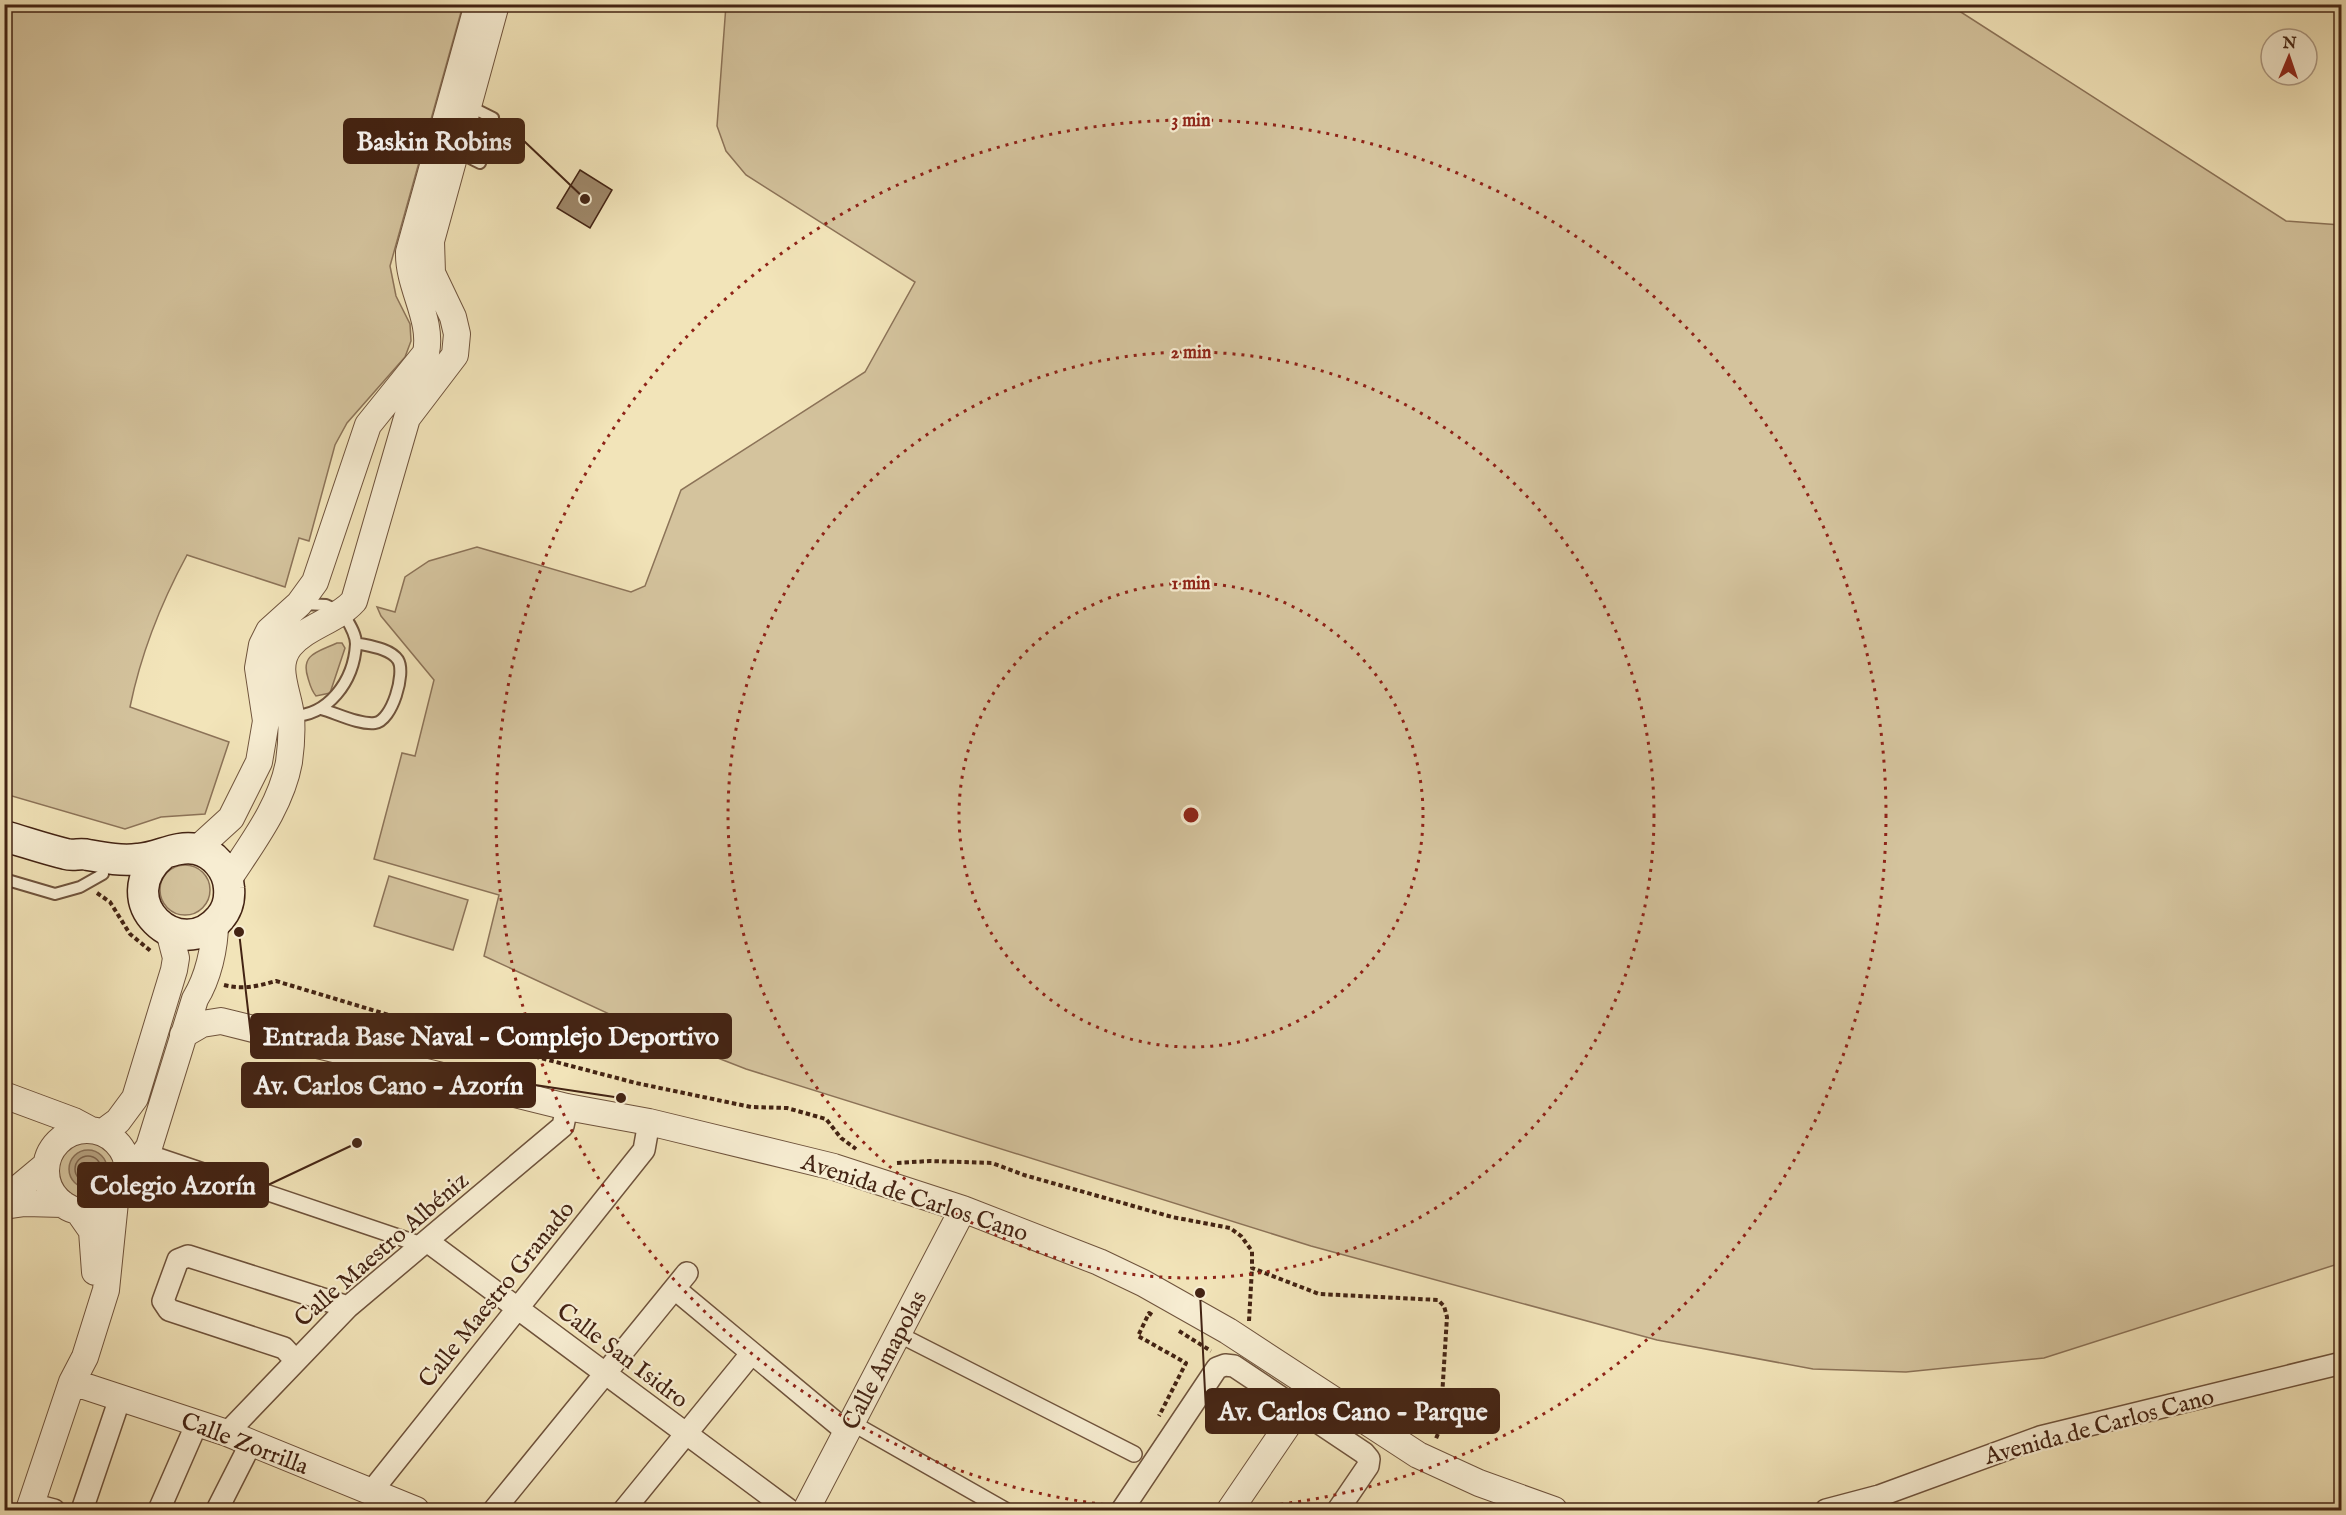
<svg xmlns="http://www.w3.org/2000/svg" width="2346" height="1515" font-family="'IM FELL English',serif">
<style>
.green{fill:#d4c39d;stroke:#8c7358;stroke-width:1.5}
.water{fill:#b6a281;stroke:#886f55;stroke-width:1.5}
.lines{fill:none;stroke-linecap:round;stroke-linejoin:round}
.shore{stroke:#7c624a;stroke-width:1.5}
.building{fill:#9e8769;stroke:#432313;stroke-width:1.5}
.service-casing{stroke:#6f533c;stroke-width:14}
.pedestrian-casing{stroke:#6f533c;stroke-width:18}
.minor-casing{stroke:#6f533c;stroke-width:24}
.tertiary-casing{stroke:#6f533c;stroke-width:28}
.secondary-casing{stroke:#432313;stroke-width:33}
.path{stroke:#432313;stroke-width:4;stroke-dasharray:4.5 3;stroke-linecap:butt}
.service{stroke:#f7edd2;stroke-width:10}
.pedestrian{stroke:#f7edd2;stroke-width:15}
.minor{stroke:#f7edd2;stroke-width:21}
.tertiary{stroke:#f7edd2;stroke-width:26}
.secondary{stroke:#f7edd2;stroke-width:30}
.ring{fill:none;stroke:#8f2418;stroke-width:3;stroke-dasharray:3 6}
.labels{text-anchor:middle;stroke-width:4.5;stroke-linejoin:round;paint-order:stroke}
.street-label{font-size:24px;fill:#432313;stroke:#f7edd2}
.centre{fill:#8f2418;stroke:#f7edd2;stroke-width:3}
.ring-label{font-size:18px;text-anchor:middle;font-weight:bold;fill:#8f2418;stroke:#f7edd2;stroke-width:4.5;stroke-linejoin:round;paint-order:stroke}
.leader{fill:none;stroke:#432313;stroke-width:2}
.callout-dot{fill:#432313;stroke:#f7edd2;stroke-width:2}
.callout{fill:#432313;stroke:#432313;stroke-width:2}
.callout-label{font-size:26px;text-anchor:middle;font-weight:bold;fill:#fff}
</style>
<rect width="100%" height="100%" fill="#f2e4b9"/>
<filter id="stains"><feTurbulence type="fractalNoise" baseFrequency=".00333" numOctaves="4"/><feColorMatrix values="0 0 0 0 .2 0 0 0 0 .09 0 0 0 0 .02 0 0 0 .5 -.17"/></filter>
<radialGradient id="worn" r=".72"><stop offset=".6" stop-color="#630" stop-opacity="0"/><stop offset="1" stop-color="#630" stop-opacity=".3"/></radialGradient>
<!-- green -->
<path class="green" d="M 4,5 L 463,5 L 390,266 L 396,296 L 410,324 L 411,341 L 405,357 L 347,423 L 335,445 L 309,541 L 299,538 L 285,587 L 187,555 C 161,603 141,653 130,707 L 229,742 L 205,814 L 161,817 L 125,829 L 5,794 Z
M 726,5 L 1950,5 L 2286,221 L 2341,225 L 2341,1263 L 2044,1358 L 1906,1372 L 1813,1369 L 1657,1340 L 1311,1246 L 746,1069 L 633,1025 L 484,956 L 499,895 L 374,859 L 402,753 L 415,756 L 434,680 L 381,616 L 377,607 L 395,612 L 405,577 L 429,561 L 477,547 L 631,592 L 645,586 L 681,490 L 865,372 L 915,282 L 746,175 L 726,151 L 717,126 Z
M 337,643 L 342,643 L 345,648 L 330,693 L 316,696 C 311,690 310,685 308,678 C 300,654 318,652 337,643 Z
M160 890a25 25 0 1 1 50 0a25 25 0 1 1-50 0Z
M 389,876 L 468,900 L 453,950 L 374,926 Z
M59 1170a29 29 0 1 1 58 0a29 29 0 1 1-58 0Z"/>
<!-- water -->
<path class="water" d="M69 1169a19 19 0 1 1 38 0a19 19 0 1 1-38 0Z"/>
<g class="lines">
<!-- shore -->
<path class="shore" d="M75 1169a13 13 0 1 1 26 0a13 13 0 1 1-26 0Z"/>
</g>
<!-- building -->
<path class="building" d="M 580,170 L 612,190 L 590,228 L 557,208 Z"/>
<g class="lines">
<!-- service casing -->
<g class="service-casing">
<path id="service" d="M 456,151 L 480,163 L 493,118 L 469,106
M 321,709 C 336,713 359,725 375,723 C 392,721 406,673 398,660 C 390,648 368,646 356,643
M 290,716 C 328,717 354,681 356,644 C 356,633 348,622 343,613 L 326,605 L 302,604
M 4,879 L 55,894 L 80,887 L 103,874"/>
</g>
<!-- pedestrian casing -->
<g class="pedestrian-casing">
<path id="pedestrian" d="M 147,1152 L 422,1245
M 898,1334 L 1134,1454
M 852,1423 L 1005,1510"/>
</g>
<!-- minor casing -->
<g class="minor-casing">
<path id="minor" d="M 427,1241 L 789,1510
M 675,1289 L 847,1432
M 295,1360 L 284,1348 L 169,1310 L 163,1301 L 178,1260 L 188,1256 L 348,1307
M 227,1433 L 348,1307 L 563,1126 L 567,1107
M 371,1492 L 644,1150 L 649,1122
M 31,1504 L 54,1510
M 82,1510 L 120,1398
M 159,1510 L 197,1423
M 217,1510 L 251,1443
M 494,1510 L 687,1273
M 624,1510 L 751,1354
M 1122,1510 L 1217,1368 L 1225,1365 L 1234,1366 L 1364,1453 L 1369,1459 L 1368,1466 L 1338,1510
M 1826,1510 L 1879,1496 L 2040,1437 L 2342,1363"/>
</g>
<!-- tertiary casing -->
<g class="tertiary-casing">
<path id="tertiary" d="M 197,849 L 231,818 L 259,762 L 266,721 L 258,668 L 262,645 L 269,631 L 299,604 L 315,582 L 368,425 L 426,353 C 433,319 408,287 409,252 L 478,4
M 228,880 C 252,843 281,806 289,762 C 291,748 292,730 291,716 C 289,693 273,667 290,646 C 307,626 336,621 354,601 L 407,418 L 455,355 L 457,334 L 453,317 L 432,273 L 431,241 L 496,4
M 183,1035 L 202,1024 L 221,1021 L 567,1107 L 649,1122 L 834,1167 L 963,1209 L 1099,1262 L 1143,1283 L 1228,1331 L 1418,1455 L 1479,1483 L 1554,1510
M 4,1095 L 74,1121 L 89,1129
M46 1171a41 41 0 1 1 82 0a41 41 0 1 1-82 0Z
M 103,1132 L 118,1121 L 135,1098 L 174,970 L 176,958 L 169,931
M 129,1167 L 144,1154 L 149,1147 L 195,999 C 208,978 215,948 215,923
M 4,1200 L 46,1165
M 4,1206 L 25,1203 L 63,1204
M 78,1211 L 92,1231 L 95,1272
M 72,1382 L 227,1433 L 416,1510
M 29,1510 L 72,1382 L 85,1357 L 106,1290 L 115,1202
M 806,1510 L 963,1209
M 1230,1510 L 1313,1388"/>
</g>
<!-- secondary casing -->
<g class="secondary-casing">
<path id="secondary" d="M 4,836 C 25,842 45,849 66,854 C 73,856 81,853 88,855 C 105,858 121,861 138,859 C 158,858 176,845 196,849 C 214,853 228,870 229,888 C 230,899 227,910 220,918 C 180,966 108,900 163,854"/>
</g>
<!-- path -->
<path class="path" d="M 97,893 L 110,902 L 130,934 L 152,952
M 224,985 C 243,990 258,986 276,981 L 472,1040 L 636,1083 L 751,1107 L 787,1108 L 826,1119 L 841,1138 L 856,1149
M 897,1163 L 930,1161 L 992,1163 L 1024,1175 L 1172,1217 L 1230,1228 L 1241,1236 L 1252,1251 L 1252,1268 L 1319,1294 L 1438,1300 L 1444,1306 L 1447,1317 L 1440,1429 L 1435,1441
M 1152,1315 L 1149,1313 L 1138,1336 L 1186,1363 L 1159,1416
M 1249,1321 L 1252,1268
M 1179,1331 L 1211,1351"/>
<!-- service -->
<use href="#service" class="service"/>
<!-- pedestrian -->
<use href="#pedestrian" class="pedestrian"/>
<!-- minor -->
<use href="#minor" class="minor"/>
<!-- tertiary -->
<use href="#tertiary" class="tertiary"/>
<!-- secondary -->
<use href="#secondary" class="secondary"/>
</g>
<!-- distance rings -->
<g class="ring">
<circle cx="1191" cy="815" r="232"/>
<circle cx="1191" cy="815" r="463"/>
<circle cx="1191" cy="815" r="695"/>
</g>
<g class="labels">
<!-- street labels -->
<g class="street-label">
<text transform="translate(915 1197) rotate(18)" y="8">Avenida de Carlos Cano</text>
<text transform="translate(381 1249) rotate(-41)" y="8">Calle Maestro Albéniz</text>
<text transform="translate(496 1294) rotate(-51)" y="8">Calle Maestro Granado</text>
<text transform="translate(623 1355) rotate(37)" y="8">Calle San Isidro</text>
<text transform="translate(884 1360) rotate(-62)" y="8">Calle Amapolas</text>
<text transform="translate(2099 1426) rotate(-15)" y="8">Avenida de Carlos Cano</text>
<text transform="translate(245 1443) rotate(21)" y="8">Calle Zorrilla</text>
</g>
</g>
<circle cx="1191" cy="815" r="9" class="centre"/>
<g class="ring-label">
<text x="1191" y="126">3 min</text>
<text x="1191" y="358">2 min</text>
<text x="1191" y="589">1 min</text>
</g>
<!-- callouts -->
<path class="leader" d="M585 199L524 141M239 932L251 1036M621 1098L535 1085M357 1143L268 1185M1200 1293L1206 1411"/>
<g class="callout-dot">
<circle cx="585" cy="199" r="6"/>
<circle cx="239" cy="932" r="6"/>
<circle cx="621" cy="1098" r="6"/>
<circle cx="357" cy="1143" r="6"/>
<circle cx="1200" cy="1293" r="6"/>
</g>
<g class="callout">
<rect x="344" y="119" width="180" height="44" rx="6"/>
<rect x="251" y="1014" width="480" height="44" rx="6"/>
<rect x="242" y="1063" width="293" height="44" rx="6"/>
<rect x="78" y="1163" width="190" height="44" rx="6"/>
<rect x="1206" y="1389" width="293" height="44" rx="6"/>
</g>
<g class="callout-label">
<text x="434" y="150">Baskin Robins</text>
<text x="491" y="1045">Entrada Base Naval - Complejo Deportivo</text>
<text x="389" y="1094">Av. Carlos Cano - Azorín</text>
<text x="173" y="1194">Colegio Azorín</text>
<text x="1353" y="1420">Av. Carlos Cano - Parque</text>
</g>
<!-- margin -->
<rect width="2346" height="1515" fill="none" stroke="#f2e4b9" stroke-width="24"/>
<rect x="6" y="6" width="2334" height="1503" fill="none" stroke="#432313" stroke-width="3"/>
<rect x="12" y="12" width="2322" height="1491" fill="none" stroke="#432313" stroke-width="1.5"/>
<!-- north arrow -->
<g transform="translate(2289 57) rotate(2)"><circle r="28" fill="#f7edd2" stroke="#af9c86" stroke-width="1.5"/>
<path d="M0-4.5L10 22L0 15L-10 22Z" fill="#8f2418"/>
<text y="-9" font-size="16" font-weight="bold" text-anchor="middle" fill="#432313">N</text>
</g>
<rect width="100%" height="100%" filter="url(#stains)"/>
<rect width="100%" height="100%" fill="url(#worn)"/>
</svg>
